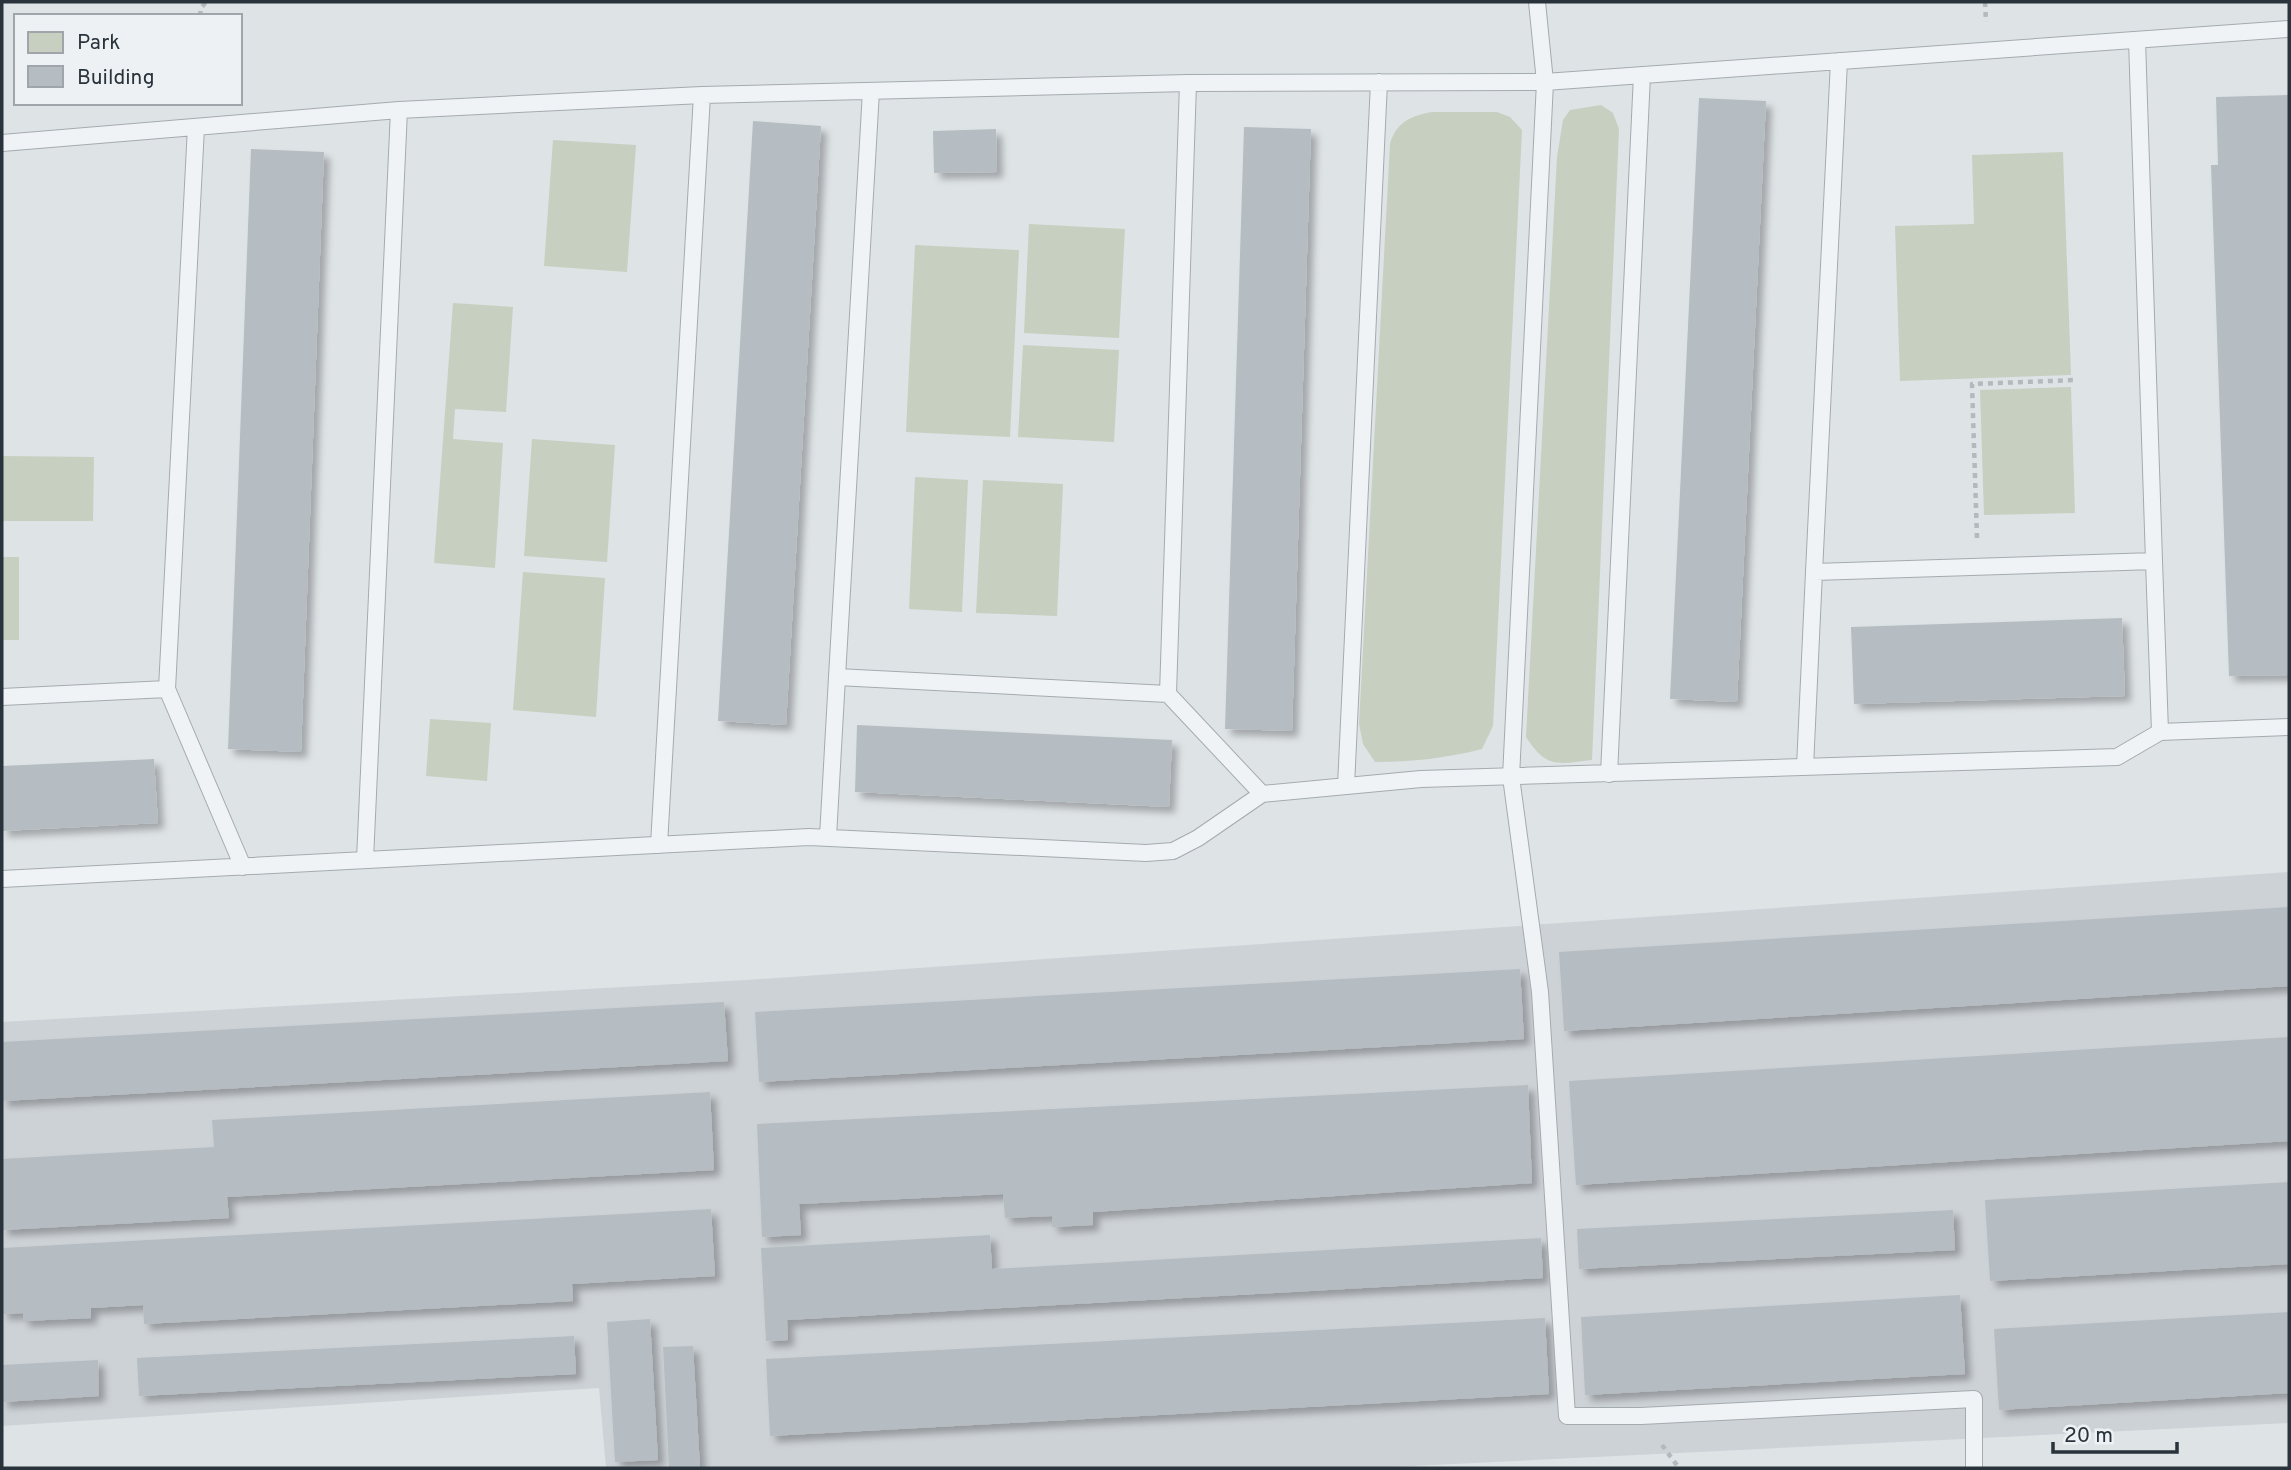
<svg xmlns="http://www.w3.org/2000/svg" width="2291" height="1470" font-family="Overpass,sans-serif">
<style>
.built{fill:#cdd2d7}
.green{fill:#c7cfc0}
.building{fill:#b6bdc2;filter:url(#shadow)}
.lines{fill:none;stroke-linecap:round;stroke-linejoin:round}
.service-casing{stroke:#a4abaf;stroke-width:18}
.path{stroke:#b4b9bd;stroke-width:4.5;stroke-dasharray:5 5;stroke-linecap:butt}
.service{stroke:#f0f3f5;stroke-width:16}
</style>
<defs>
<filter id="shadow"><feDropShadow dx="6" dy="6" stdDeviation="3.5" flood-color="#0004"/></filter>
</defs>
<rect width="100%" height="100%" fill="#dee3e6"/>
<!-- built -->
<path class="built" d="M 2289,872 L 2289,1423 L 1371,1468 L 606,1468 L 599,1388 L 2,1426 L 2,1022 L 746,980 Z"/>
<!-- green -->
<path class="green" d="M 1601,105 L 1613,113 L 1619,129 L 1592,760 C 1557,764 1547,769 1526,737 L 1557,157 L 1563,120 L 1570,110 Z
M 1432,112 L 1497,112 L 1510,117 L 1522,130 L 1493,726 L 1482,749 C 1447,758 1412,762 1375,762 L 1363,744 L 1359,724 L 1390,144 C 1396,122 1411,116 1432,112 Z
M 553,140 L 636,145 L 627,272 L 544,266 Z
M 2063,152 L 2071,375 L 1900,381 L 1895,226 L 1974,224 L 1972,155 Z
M 1029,224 L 1125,229 L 1119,338 L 1024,333 Z
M 915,245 L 1019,250 L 1010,437 L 906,432 Z
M 453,303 L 513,307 L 506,412 L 455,409 L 453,439 L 503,443 L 495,568 L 434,563 Z
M 1023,345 L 1119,350 L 1114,442 L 1018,437 Z
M 2071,387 L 2075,513 L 1984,515 L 1980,390 Z
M 532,439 L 615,445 L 607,562 L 524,556 Z
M 2,456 L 94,457 L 93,521 L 2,521 Z
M 915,477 L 968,480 L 962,612 L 909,609 Z
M 983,480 L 1063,484 L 1057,616 L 976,613 Z
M 2,557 L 19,557 L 19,640 L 2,640 Z
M 523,572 L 605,578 L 596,717 L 513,710 Z
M 430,719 L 491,723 L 487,781 L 426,776 Z"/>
<!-- building -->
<path class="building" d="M 2289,95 L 2289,675 L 2229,676 L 2211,165 L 2218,165 L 2216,97 Z
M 1699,98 L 1766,101 L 1737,702 L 1670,699 Z
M 753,121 L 821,126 L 786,725 L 718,721 Z
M 1244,127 L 1311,129 L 1292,731 L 1225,729 Z
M 996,129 L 997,172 L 934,173 L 933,131 Z
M 251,149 L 324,152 L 301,752 L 228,749 Z
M 2122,618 L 2125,696 L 1854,704 L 1851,627 Z
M 857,725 L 1172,740 L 1169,807 L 855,792 Z
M 154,759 L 158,823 L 2,831 L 2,766 Z
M 2289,907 L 2289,986 L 1564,1031 L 1559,952 Z
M 1520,969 L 1524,1039 L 759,1082 L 755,1012 Z
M 724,1002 L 728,1061 L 2,1101 L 2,1042 Z
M 2289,1037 L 2289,1141 L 1576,1185 L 1569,1081 Z
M 1528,1085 L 1532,1183 L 1093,1212 L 1093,1225 L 1052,1227 L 1052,1216 L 1005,1218 L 1003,1194 L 799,1204 L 801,1235 L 762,1237 L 757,1124 Z
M 710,1092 L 714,1170 L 227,1197 L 229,1218 L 2,1230 L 2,1159 L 214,1147 L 212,1120 Z
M 2289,1182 L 2289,1264 L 1990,1281 L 1985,1200 Z
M 711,1209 L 715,1276 L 572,1284 L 573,1301 L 144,1324 L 143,1305 L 91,1308 L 91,1318 L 23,1321 L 23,1313 L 2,1314 L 2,1248 Z
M 1953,1210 L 1955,1250 L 1579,1269 L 1577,1229 Z
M 990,1235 L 992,1269 L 1541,1238 L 1543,1278 L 787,1320 L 788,1340 L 766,1341 L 761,1248 Z
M 1960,1295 L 1965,1374 L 1585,1395 L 1581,1317 Z
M 2289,1312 L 2289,1393 L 1999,1410 L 1994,1329 Z
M 1545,1318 L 1549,1394 L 770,1436 L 766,1359 Z
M 650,1319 L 658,1460 L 615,1462 L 607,1322 Z
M 574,1336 L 576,1374 L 139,1396 L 137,1358 Z
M 693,1346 L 700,1468 L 669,1468 L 663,1347 Z
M 98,1360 L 99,1396 L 2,1402 L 2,1365 Z"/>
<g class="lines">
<!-- service casing -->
<g class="service-casing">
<path id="service" d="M 1537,2 L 1545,82 L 1511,777 L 1540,992 L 1567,1416 L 1641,1416 L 1974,1399 L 1974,1468
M 1839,61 L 1814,572 L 2154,561 L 2137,40
M 871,91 L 837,677 L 1168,694 L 1188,83
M 2,143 L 399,110 L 702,95 L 1188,83 L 1545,82 L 2289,29
M 2154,561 L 2160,732
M 167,689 L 243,867
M 1168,694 L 1262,794
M 2,697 L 167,689 L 196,127
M 1805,767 L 1814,572
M 1609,774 L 1642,75
M 1346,786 L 1379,82
M 828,837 L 837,677
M 659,845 L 702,95
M 365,860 L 399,110
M 2,879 L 809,837 L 1146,853 L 1173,851 L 1198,838 L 1262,794 L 1421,779 L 2117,757 L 2160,732 L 2289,727"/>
</g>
<!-- path -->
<path class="path" d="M 1985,2 L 1986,22
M 200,16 L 201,8 L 206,2
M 1977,538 L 1972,384 L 2076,380
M 1662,1445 L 1679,1468"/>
<!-- service -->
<use href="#service" class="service"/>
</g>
<!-- border -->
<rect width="2291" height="1470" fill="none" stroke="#29333b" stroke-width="7"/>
<!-- legend -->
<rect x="14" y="14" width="228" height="91" fill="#edf1f4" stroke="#9fa5aa" stroke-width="2"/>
<rect x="28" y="32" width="35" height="21" fill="#c7cfc0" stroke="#9fa5aa" stroke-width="2"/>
<text x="77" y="49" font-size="21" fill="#29333b">Park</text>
<rect x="28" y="66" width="35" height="21" fill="#b6bdc2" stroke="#9fa5aa" stroke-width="2"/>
<text x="77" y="84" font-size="21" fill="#29333b">Building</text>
<!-- scale -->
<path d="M2053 1442v10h124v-10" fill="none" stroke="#29333b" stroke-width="3.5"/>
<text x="2064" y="1442" font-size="21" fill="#29333b" stroke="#edf1f4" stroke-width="5" paint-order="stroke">20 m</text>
</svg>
